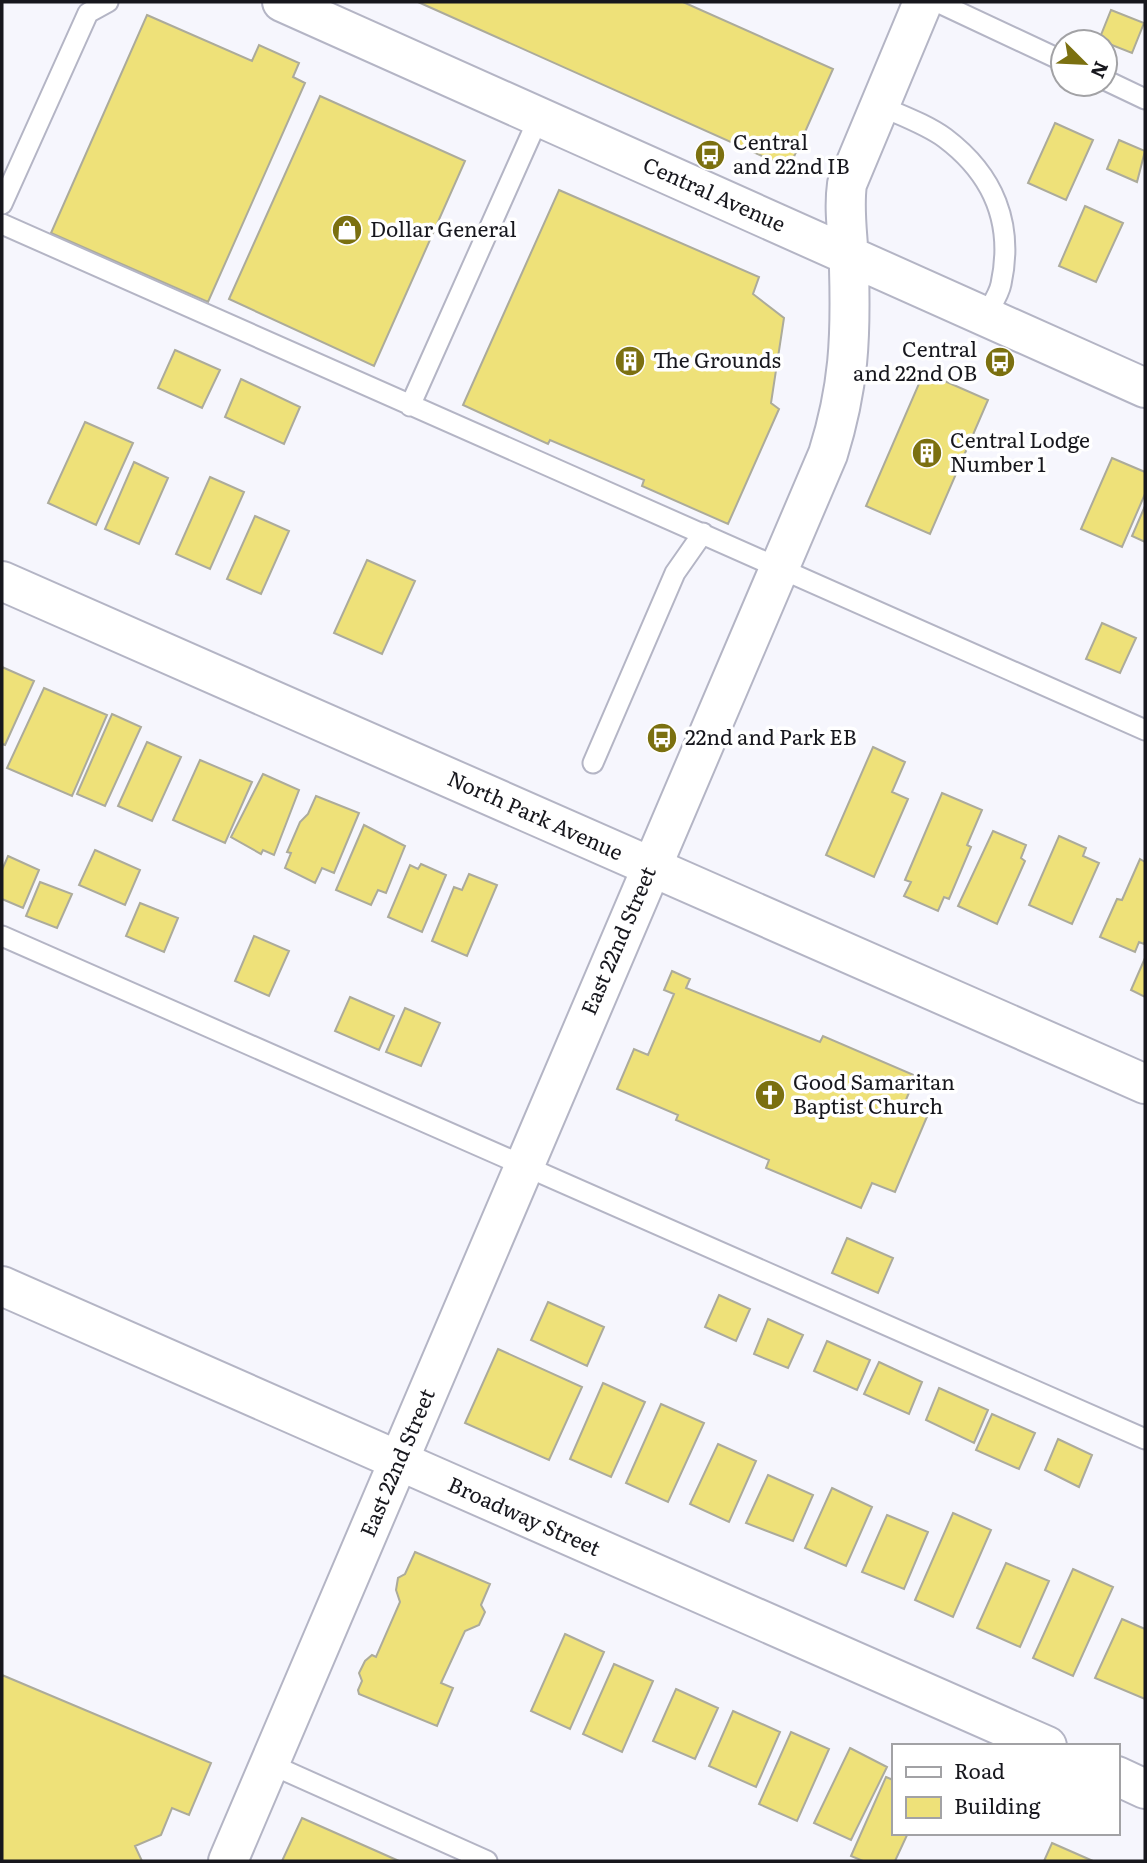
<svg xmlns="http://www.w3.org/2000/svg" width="1147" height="1863" font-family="Literata,serif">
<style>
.building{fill:#eee179;stroke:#acab9b;stroke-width:2}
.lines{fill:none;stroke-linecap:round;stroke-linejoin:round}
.lane-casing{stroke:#b4b5c5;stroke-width:23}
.street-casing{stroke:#b4b5c5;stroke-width:42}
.secondary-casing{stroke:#b4b5c5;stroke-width:42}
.lane{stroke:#fff;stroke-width:19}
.street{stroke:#fff;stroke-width:38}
.secondary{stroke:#fff;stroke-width:38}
.labels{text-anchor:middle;stroke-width:7;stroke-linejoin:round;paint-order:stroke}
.poi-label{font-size:21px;fill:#17171d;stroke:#fff;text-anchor:start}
.street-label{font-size:21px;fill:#17171d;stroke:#fff}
</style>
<rect width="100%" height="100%" fill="#f6f6fd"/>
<!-- building -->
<path class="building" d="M 418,2 L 683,2 L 833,69 L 789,168 Z
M 1111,10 L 1144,23 L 1132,53 L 1099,40 Z
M 147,15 L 252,61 L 259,45 L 299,63 L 293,77 L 305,83 L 208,302 L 51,233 Z
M 320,96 L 465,161 L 374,366 L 229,299 Z
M 1055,123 L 1093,140 L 1066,200 L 1028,183 Z
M 1119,140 L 1145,151 L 1137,182 L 1107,169 Z
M 559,190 L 759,277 L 753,294 L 784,318 L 771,403 L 779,409 L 728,524 L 642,486 L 644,480 L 550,440 L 548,444 L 463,405 Z
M 1085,206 L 1123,223 L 1096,282 L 1059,266 Z
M 175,350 L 220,370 L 202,408 L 158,388 Z
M 924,372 L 988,400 L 930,534 L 866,506 Z
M 241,379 L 300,407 L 284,444 L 225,417 Z
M 85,422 L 133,443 L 96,525 L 48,503 Z
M 1112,458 L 1145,472 L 1145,494 L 1122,547 L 1081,529 Z
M 134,462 L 168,478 L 139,544 L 105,529 Z
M 210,477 L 244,492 L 210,569 L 176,554 Z
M 1145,506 L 1145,542 L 1132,536 Z
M 255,516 L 289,531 L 261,594 L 227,579 Z
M 367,560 L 415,581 L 382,654 L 334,633 Z
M 1102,623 L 1136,638 L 1120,673 L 1086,659 Z
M 2,667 L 34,681 L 5,745 L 2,744 Z
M 44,688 L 107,715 L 72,796 L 7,768 Z
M 112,714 L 141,727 L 105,806 L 77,794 Z
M 147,742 L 181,757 L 152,821 L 118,806 Z
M 873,747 L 905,762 L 892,792 L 908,799 L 874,877 L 826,855 Z
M 200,760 L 252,782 L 225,843 L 173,820 Z
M 263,774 L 299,790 L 274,855 L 263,850 L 261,854 L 231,837 Z
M 942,793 L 982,810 L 967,845 L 971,847 L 949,899 L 944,897 L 938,911 L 904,896 L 911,882 L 905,880 Z
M 316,796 L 359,813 L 334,873 L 322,868 L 315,883 L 285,868 L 291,853 L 287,852 L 300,822 L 308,814 Z
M 364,825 L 405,846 L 386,893 L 378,890 L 371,905 L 336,890 Z
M 993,831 L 1026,845 L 1021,858 L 1025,861 L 997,924 L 958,906 Z
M 1059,836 L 1086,848 L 1083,856 L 1099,863 L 1072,924 L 1029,905 Z
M 95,850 L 140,870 L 125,905 L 79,885 Z
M 8,856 L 39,870 L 23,908 L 2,899 L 2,870 Z
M 1140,859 L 1145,862 L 1145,941 L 1144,944 L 1139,942 L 1135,952 L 1100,937 L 1117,899 L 1122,900 Z
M 421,864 L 446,875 L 422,932 L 388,917 L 410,865 L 418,869 Z
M 469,874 L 497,885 L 467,956 L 432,941 L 454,887 L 462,890 Z
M 40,882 L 72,894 L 57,928 L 26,916 Z
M 140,903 L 178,918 L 164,952 L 126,936 Z
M 254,936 L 289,951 L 269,996 L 235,981 Z
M 1145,958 L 1145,997 L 1131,990 Z
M 672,971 L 690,979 L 686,988 L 820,1042 L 823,1036 L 916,1076 L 905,1102 L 929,1112 L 895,1192 L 872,1183 L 861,1208 L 766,1168 L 769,1160 L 676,1120 L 678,1115 L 617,1089 L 634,1049 L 648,1055 L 674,994 L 664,990 Z
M 350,997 L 394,1016 L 379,1050 L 335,1031 Z
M 405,1008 L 440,1023 L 421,1066 L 386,1052 Z
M 847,1238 L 893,1258 L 878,1293 L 832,1273 Z
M 719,1295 L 750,1309 L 736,1341 L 705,1327 Z
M 548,1302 L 604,1327 L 587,1366 L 531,1340 Z
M 768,1319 L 803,1335 L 788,1368 L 754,1354 Z
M 827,1341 L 870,1360 L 857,1390 L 814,1371 Z
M 498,1349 L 582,1387 L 549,1460 L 465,1423 Z
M 879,1362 L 922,1382 L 909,1414 L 864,1394 Z
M 603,1383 L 645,1402 L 611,1477 L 570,1459 Z
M 939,1388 L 988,1410 L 974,1443 L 926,1420 Z
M 661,1404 L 704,1423 L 668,1502 L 626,1483 Z
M 992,1414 L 1035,1433 L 1019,1469 L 976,1450 Z
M 1058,1439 L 1092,1455 L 1079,1487 L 1045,1470 Z
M 718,1444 L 756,1461 L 729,1522 L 690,1504 Z
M 768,1475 L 813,1495 L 793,1541 L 746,1523 Z
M 832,1488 L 872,1507 L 846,1566 L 805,1548 Z
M 953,1513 L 991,1530 L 953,1617 L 915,1600 Z
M 887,1515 L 928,1532 L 904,1589 L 862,1572 Z
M 415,1552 L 490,1584 L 481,1605 L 485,1612 L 479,1625 L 465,1631 L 441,1683 L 453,1688 L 437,1726 L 359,1694 L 358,1690 L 362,1681 L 359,1673 L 365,1661 L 372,1655 L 376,1657 L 400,1602 L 396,1590 L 398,1578 L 405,1574 Z
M 1006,1563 L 1049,1581 L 1020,1647 L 977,1628 Z
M 1073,1569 L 1113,1587 L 1073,1676 L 1033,1658 Z
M 1122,1619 L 1145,1629 L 1145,1699 L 1095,1678 Z
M 565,1634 L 604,1652 L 570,1729 L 531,1711 Z
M 614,1664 L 653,1681 L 622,1752 L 583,1734 Z
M 2,1675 L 211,1763 L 189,1815 L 172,1808 L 161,1835 L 135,1846 L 142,1861 L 2,1861 Z
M 676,1689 L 718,1708 L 695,1759 L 653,1741 Z
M 733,1711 L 780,1732 L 756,1787 L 709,1766 Z
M 791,1732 L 829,1749 L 797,1821 L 759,1804 Z
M 850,1748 L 887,1767 L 851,1840 L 814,1823 Z
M 886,1777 L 893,1780 L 893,1833 L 908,1833 L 895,1861 L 863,1861 L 851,1856 Z
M 302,1818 L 399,1861 L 282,1861 Z
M 1052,1843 L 1093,1861 L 1044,1861 Z"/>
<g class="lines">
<!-- lane casing -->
<g class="lane-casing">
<path id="lane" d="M 937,2 L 1063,61
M 1105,80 L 1145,99
M 878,105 C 900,115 926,124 945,138 C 994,175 1014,224 1001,284 C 999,295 990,307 985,317
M 2,204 L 88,13 L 108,2
M 2,224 L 1145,730
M 410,406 L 539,117
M 593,763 L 675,573 L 703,533
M 2,936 L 1145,1439
M 270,1764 L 487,1861"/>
</g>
<!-- street casing -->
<g class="street-casing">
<path id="street" d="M 2,581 L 1145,1084
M 2,1286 L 1047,1746
M 1117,1776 L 1145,1789"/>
</g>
<!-- secondary casing -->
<g class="secondary-casing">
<path id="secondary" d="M 282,2 L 1145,388
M 228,1861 L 828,454 C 849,387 851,338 849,269 C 849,240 843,213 847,184 L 923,2"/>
</g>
<!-- lane -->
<use href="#lane" class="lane"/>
<!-- street -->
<use href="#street" class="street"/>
<!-- secondary -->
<use href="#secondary" class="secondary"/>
</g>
<!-- icons -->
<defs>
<g id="bus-disc" transform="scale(1.575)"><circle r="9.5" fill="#7b7010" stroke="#fff"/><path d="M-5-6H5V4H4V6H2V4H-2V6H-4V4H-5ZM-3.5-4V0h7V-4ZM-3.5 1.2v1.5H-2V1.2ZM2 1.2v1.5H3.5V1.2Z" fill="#fff"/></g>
<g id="shop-disc" transform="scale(1.575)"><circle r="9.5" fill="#7b7010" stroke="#fff"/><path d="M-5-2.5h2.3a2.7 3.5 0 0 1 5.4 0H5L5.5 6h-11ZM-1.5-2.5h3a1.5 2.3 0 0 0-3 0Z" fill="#fff"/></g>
<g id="building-disc" transform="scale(1.575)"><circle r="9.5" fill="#7b7010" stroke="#fff"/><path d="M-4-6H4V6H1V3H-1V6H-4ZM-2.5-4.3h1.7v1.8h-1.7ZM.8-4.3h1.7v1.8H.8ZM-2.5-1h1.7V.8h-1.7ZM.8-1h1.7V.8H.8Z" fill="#fff"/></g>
<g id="church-disc" transform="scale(1.575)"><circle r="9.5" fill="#7b7010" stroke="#fff"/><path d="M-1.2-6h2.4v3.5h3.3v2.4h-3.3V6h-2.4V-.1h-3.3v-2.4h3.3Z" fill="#fff"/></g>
</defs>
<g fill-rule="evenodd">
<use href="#bus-disc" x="710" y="155"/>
<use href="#shop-disc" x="347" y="230"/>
<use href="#building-disc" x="630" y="361"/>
<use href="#bus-disc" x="1000" y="362"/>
<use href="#building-disc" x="927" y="453"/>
<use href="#bus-disc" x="662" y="738"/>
<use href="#church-disc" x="770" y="1095"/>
</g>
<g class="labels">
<!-- poi labels -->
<g class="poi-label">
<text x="733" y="150">Central<tspan x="733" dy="24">and 22nd IB</tspan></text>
<text x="370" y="237">Dollar General</text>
<text x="977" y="357" text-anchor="end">Central<tspan x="977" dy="24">and 22nd OB</tspan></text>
<text x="653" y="368">The Grounds</text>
<text x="950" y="448">Central Lodge<tspan x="950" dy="24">Number 1</tspan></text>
<text x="685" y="745">22nd and Park EB</text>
<text x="793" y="1090">Good Samaritan<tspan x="793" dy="24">Baptist Church</tspan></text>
</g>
<!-- street labels -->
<g class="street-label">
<text transform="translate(714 195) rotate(24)" y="7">Central Avenue</text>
<text transform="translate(535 816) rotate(24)" y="7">North Park Avenue</text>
<text transform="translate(619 941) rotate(-67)" y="7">East 22nd Street</text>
<text transform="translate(398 1463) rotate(-67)" y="7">East 22nd Street</text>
<text transform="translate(524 1517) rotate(24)" y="7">Broadway Street</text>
</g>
</g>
<!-- border -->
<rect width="1147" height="1863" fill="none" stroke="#17171d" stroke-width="7"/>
<!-- legend -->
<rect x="892" y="1744" width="228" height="91" fill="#ffffff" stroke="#a2a2a5" stroke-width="2"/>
<rect x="906" y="1767" width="35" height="10" fill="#ffffff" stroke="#a2a2a5" stroke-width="2"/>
<text x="954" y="1779" font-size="21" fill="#17171d">Road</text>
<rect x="906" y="1797" width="35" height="21" fill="#eee179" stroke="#a2a2a5" stroke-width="2"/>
<text x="954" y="1814" font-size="21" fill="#17171d">Building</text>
<!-- north arrow -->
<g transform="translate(1084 63) rotate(114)"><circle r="33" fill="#ffffff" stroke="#a2a2a5" stroke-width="2"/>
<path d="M0-5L12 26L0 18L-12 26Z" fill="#7b7010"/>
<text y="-10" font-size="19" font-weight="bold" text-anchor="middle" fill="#17171d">N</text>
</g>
</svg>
